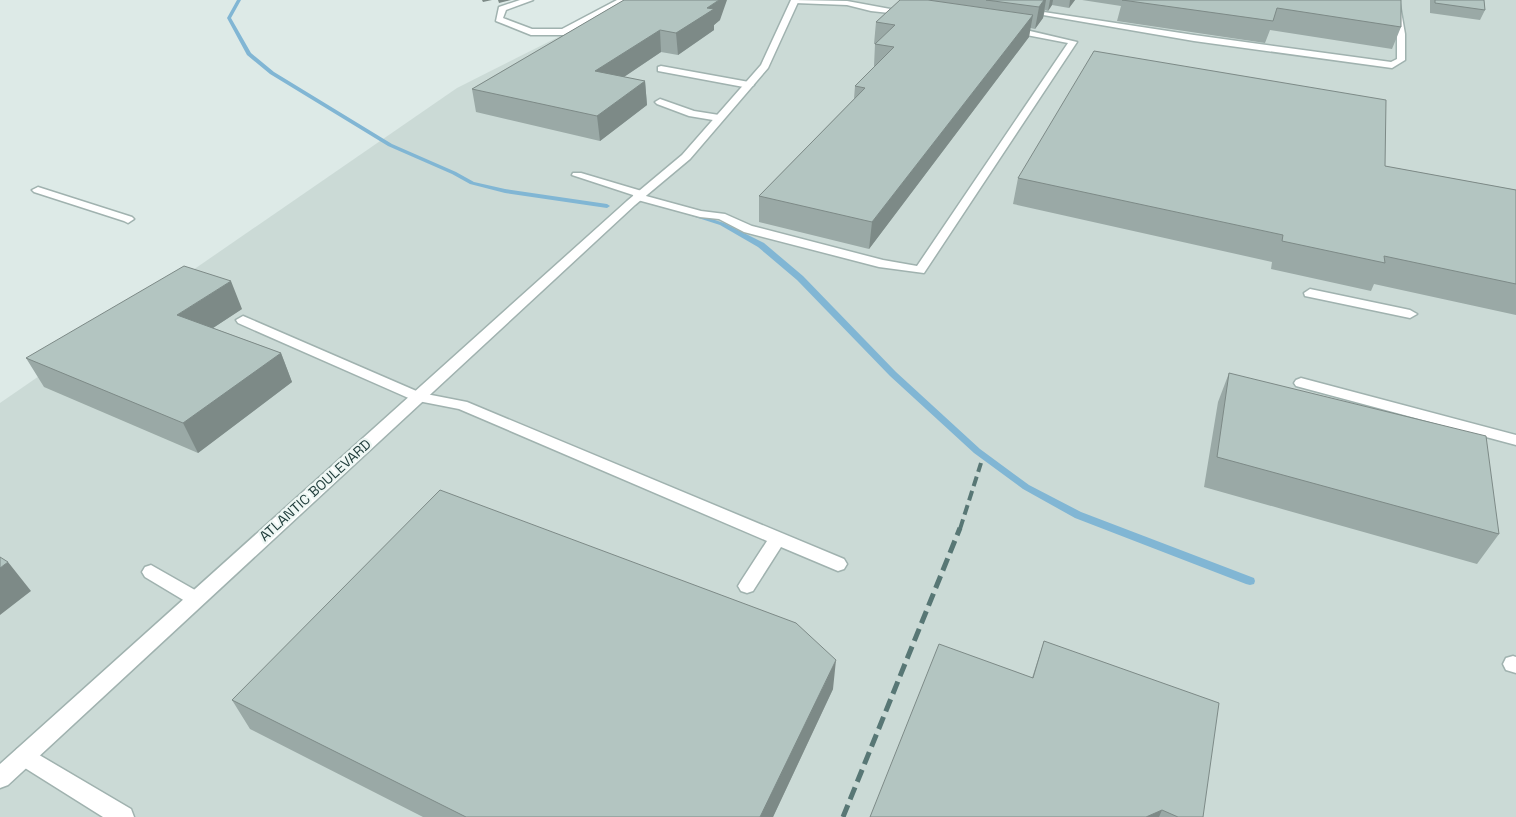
<svg xmlns="http://www.w3.org/2000/svg" width="1516" height="817" font-family="'Space Grotesk',sans-serif">
<style>
.built{fill:#cbdad6}
.lines{fill:none;stroke-linecap:round;stroke-linejoin:round}
.stream{fill:#81b6d4;fill-rule:evenodd}
.lane-casing{stroke:#a0b2af;stroke-width:3}
.street-casing{stroke:#a0b2af;stroke-width:3}
.lane{fill:#fff;fill-rule:evenodd}
.street{fill:#fff;fill-rule:evenodd}
.rail-far1{stroke:#587775;stroke-width:4;stroke-dasharray:10 5;stroke-linecap:butt}
.rail{stroke:#587775;stroke-width:5;stroke-dasharray:13 6;stroke-linecap:butt}
.wall{fill:#9aa9a6}
.shaded-wall{fill:#7d8a87}
.building{fill:#b3c5c1;stroke:#7d8a87}
.labels{text-anchor:middle;stroke-width:4.5;stroke-linejoin:round;paint-order:stroke}
.street-label{font-size:14px;fill:#1e3b39;stroke:#eef7f4}
</style>
<rect width="100%" height="100%" fill="#ddeae7"/>
<!-- built -->
<path class="built" d="M 632,0 L 1516,0 L 1516,817 L 0,817 L 0,403 L 457,88 Z"/>
<g class="lines">
<!-- stream -->
<path class="stream" d="M 237,0 L 241,0 L 231,18 L 251,53 L 274,72 L 392,144 L 456,172 L 474,182 L 505,189 L 607,204 L 610,206 L 607,208 L 505,193 L 470,184 L 452,174 L 388,146 L 270,74 L 247,55 L 227,18 Z
M 691,212 L 724,223 L 764,243 L 803,276 L 896,372 L 980,449 L 1029,485 L 1081,512 L 1254,578 L 1255,581 L 1254,584 L 1250,585 L 1246,584 L 1075,518 L 1023,489 L 974,453 L 890,376 L 797,280 L 758,247 L 720,225 L 689,215 L 688,214 Z"/>
<!-- lane casing -->
<g class="lane-casing">
<path id="lane" d="M 520,0 L 533,0 L 506,10 L 503,18 L 532,29 L 562,29 L 617,0 L 627,0 L 564,35 L 531,35 L 496,21 L 499,7 Z
M 792,0 L 847,1 L 912,13 L 908,15 L 871,11 L 847,5 L 795,3 Z
M 1391,0 L 1399,0 L 1405,34 L 1405,60 L 1392,68 L 1194,41 L 1020,11 L 1024,9 L 1194,35 L 1391,62 L 1397,59 L 1397,34 Z
M 1009,26 L 1077,42 L 924,273 L 879,267 L 744,232 L 719,219 L 700,217 L 634,199 L 633,195 L 572,175 L 573,173 L 581,173 L 645,192 L 646,196 L 701,211 L 725,214 L 752,226 L 883,260 L 917,266 L 1068,43 L 1006,31 L 1005,29 Z
M 661,66 L 749,82 L 754,85 L 749,88 L 658,71 L 658,67 Z
M 660,99 L 694,111 L 719,115 L 724,118 L 719,121 L 689,116 L 657,104 L 655,102 Z
M 38,187 L 132,217 L 134,219 L 128,223 L 124,221 L 34,192 L 32,190 Z
M 1310,289 L 1410,310 L 1417,314 L 1410,318 L 1305,296 L 1304,293 Z
M 243,316 L 421,393 L 467,402 L 844,559 L 847,564 L 844,569 L 838,571 L 781,547 L 753,591 L 747,593 L 741,591 L 738,586 L 741,581 L 767,541 L 459,409 L 413,400 L 238,323 L 236,320 Z
M 1301,378 L 1516,435 L 1516,445 L 1296,386 L 1294,383 L 1296,380 Z
M 151,565 L 202,594 L 205,599 L 202,604 L 196,606 L 190,604 L 145,577 L 142,572 L 145,567 Z
M 1513,656 L 1516,657 L 1516,673 L 1506,670 L 1503,664 L 1506,658 Z
M 24,746 L 131,809 L 134,817 L 103,817 L 17,763 L 13,756 L 17,749 Z"/>
</g>
<!-- street casing -->
<g class="street-casing">
<path id="street" d="M 791,0 L 799,0 L 768,68 L 690,159 L 635,205 L 8,785 L 0,788 L 0,764 L 627,201 L 682,155 L 761,65 Z"/>
</g>
<!-- lane -->
<use href="#lane" class="lane"/>
<!-- street -->
<use href="#street" class="street"/>
<!-- rail-far1 -->
<path class="rail-far1" d="M 960,529 L 981,463"/>
<!-- rail -->
<path class="rail" d="M 843,817 L 960,528"/>
</g>
<!-- wall -->
<path class="wall" d="M 624,0 L 720,20 L 714,25 L 714,30 L 678,55 L 661,52 L 624,77 L 645,81 L 647,105 L 600,141 L 476,112 L 472,89 Z
M 900,0 L 1075,0 L 1069,8 L 1052,5 L 1048,11 L 1045,10 L 1043,18 L 1035,29 L 1030,28 L 1029,37 L 869,249 L 759,222 L 759,196 L 854,99 L 855,86 L 875,66 L 874,66 L 875,44 L 874,44 L 876,22 Z
M 1082,0 L 1401,0 L 1401,27 L 1392,49 L 1270,30 L 1265,43 L 1117,21 L 1121,6 Z
M 1430,0 L 1484,0 L 1485,10 L 1480,20 L 1430,13 Z
M 1385,166 L 1516,190 L 1516,315 L 1374,284 L 1371,291 L 1271,269 L 1272,262 L 1013,204 L 1018,178 Z
M 242,309 L 213,328 L 281,353 L 292,382 L 198,453 L 44,387 L 26,358 Z
M 1229,373 L 1499,534 L 1477,564 L 1204,487 L 1218,402 Z
M 1044,641 L 1203,817 L 870,817 L 1032,678 Z
M 833,689 L 773,817 L 423,817 L 250,729 L 232,700 Z"/>
<!-- shaded-wall -->
<path class="shaded-wall" d="M 482,0 L 492,0 L 483,2 Z
M 498,0 L 511,0 L 499,3 Z
M 719,0 L 727,0 L 720,20 L 714,25 L 714,30 L 678,55 L 676,33 L 707,8 Z
M 1044,0 L 1046,0 L 1043,18 L 1035,29 L 1039,7 Z
M 1050,0 L 1053,0 L 1052,5 L 1048,11 Z
M 1070,0 L 1075,0 L 1069,8 Z
M 1033,15 L 1029,37 L 869,249 L 872,222 Z
M 660,30 L 661,52 L 597,95 L 595,71 Z
M 645,81 L 647,105 L 600,141 L 597,116 Z
M 231,281 L 242,309 L 190,343 L 177,315 Z
M 281,353 L 292,382 L 198,453 L 183,423 Z
M 8,562 L 31,591 L 0,615 L 0,568 Z
M 836,660 L 833,689 L 773,817 L 760,817 Z
M 1162,810 L 1159,817 L 1146,817 Z"/>
<!-- building -->
<path class="building" d="M 624,0 L 719,0 L 707,8 L 714,9 L 676,33 L 660,30 L 595,71 L 645,81 L 597,116 L 472,89 Z
M 900,0 L 928,0 L 1033,15 L 872,222 L 759,196 L 865,88 L 855,86 L 894,47 L 875,44 L 895,25 L 876,22 Z
M 986,0 L 1044,0 L 1039,7 Z
M 1122,0 L 1401,0 L 1401,27 L 1277,8 L 1273,21 Z
M 1435,0 L 1484,0 L 1485,10 L 1435,3 Z
M 1094,51 L 1386,100 L 1385,166 L 1516,190 L 1516,284 L 1384,256 L 1385,263 L 1282,241 L 1283,235 L 1018,178 Z
M 184,266 L 231,281 L 177,315 L 281,353 L 183,423 L 26,358 Z
M 1229,373 L 1486,436 L 1499,534 L 1217,457 Z
M 440,490 L 796,623 L 836,660 L 760,817 L 466,817 L 232,700 Z
M 0,557 L 8,562 L 0,568 Z
M 1044,641 L 1219,703 L 1203,817 L 1178,817 L 1162,810 L 1146,817 L 870,817 L 939,644 L 1033,678 Z"/>
<g class="labels">
<!-- street labels -->
<g class="street-label">
<text transform="translate(315 490) rotate(-42)" y="5">ATLANTIC BOULEVARD</text>
</g>
</g>
</svg>
